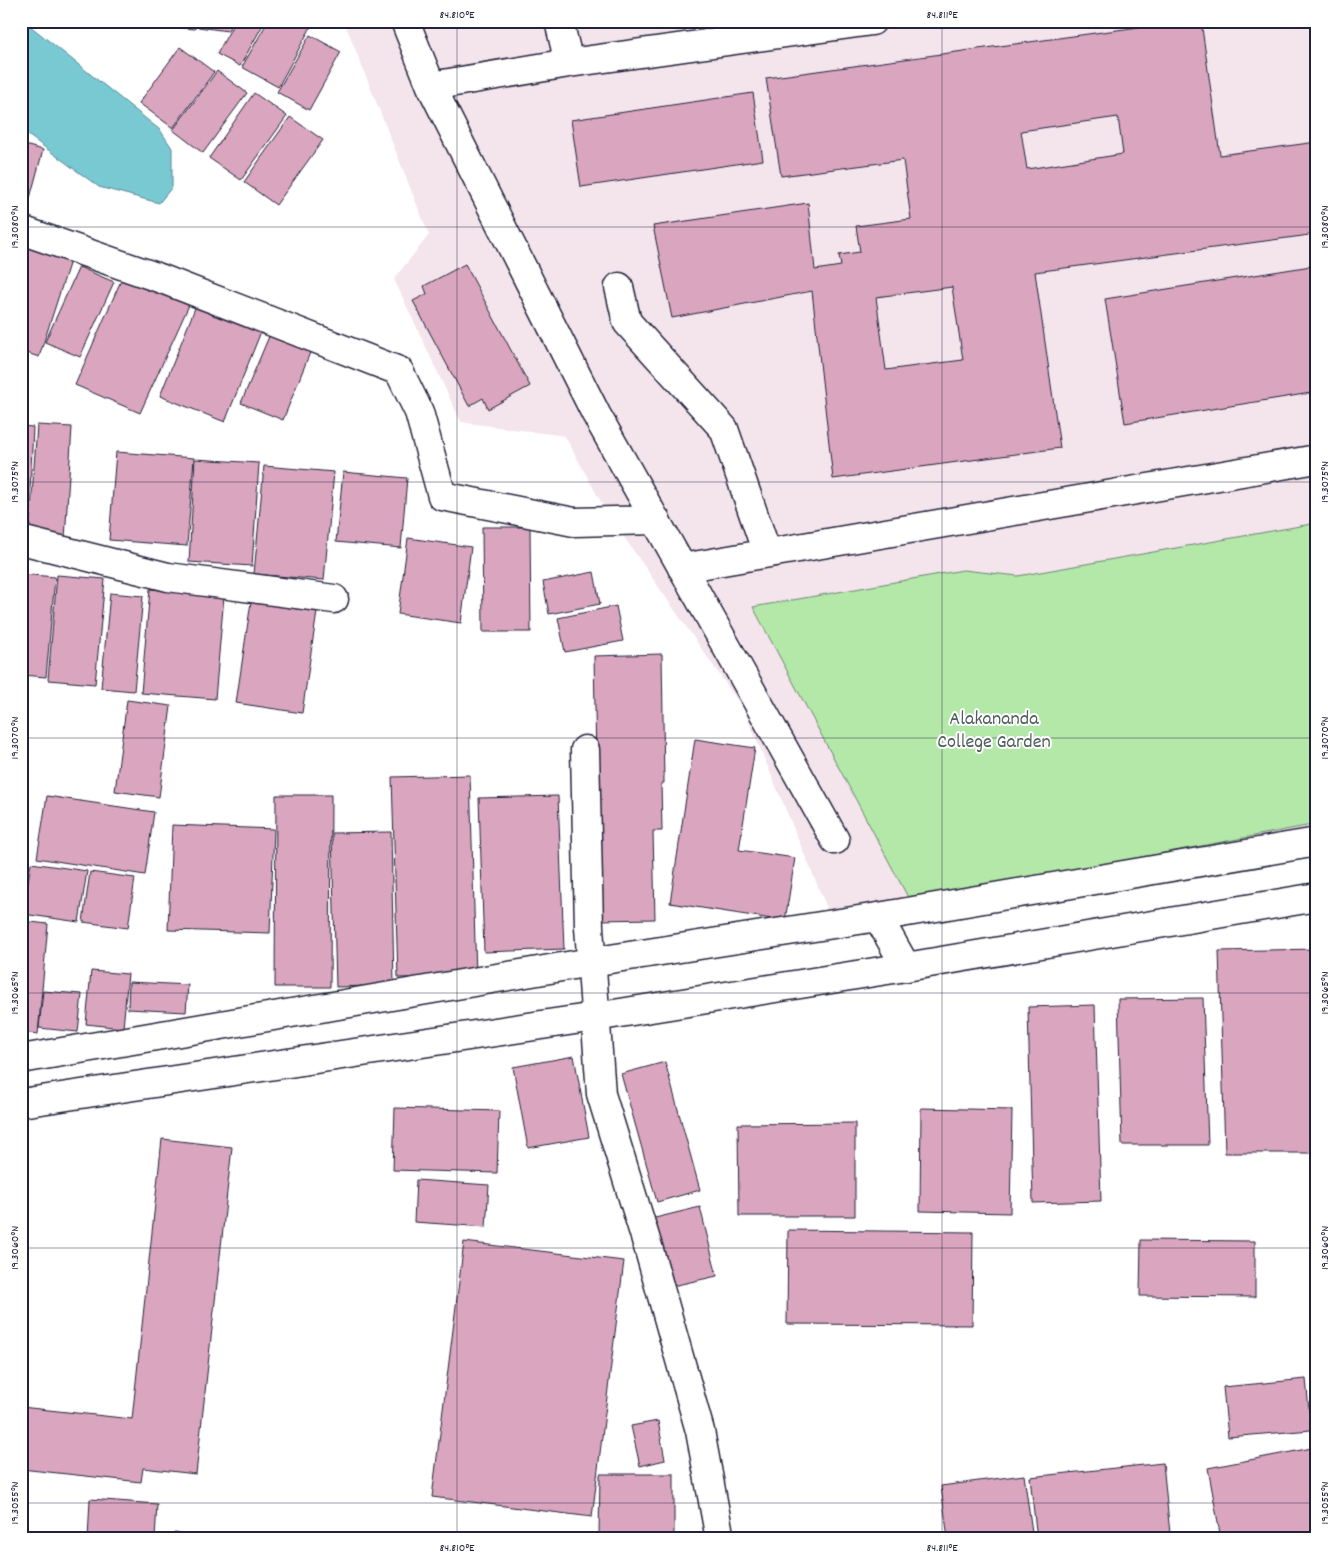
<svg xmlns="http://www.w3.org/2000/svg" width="1338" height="1560" font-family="Dekko,sans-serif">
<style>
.built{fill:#f4e4ec}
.green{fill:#b4e8a9;stroke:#6b8572}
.water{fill:#79c9d3;stroke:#568696}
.building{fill:#daa6bf;stroke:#22223b;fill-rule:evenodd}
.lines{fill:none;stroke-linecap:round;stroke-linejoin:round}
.street-casing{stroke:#22223b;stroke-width:31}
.highway-casing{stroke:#22223b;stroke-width:31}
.street{stroke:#fff;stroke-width:28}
.highway{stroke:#fff;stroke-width:28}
.ticks{fill:none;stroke:#22223b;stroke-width:1;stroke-opacity:0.45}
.labels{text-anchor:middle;stroke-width:4;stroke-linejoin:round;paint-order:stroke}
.park-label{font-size:20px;fill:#4e5d5c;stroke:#fff}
.neatline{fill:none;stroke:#22223b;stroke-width:2}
.ticks-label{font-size:12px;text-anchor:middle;fill:#22223b}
</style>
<rect width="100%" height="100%" fill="#fff"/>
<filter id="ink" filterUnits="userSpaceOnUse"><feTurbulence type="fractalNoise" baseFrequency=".02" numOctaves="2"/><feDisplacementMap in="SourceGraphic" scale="10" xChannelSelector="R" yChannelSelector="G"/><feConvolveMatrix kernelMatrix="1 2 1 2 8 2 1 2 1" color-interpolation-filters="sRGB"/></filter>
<g filter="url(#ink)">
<!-- built -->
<path class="built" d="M 344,21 L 1317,21 L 1317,841 L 837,932 L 744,710 L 606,511 L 565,436 L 461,422 L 394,279 L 429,235 Z"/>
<!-- green -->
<path class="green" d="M 1317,523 L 1317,824 L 910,901 L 753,607 L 963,570 L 1018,576 Z"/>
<!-- water -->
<path class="water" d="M 21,21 L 24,21 L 160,130 L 172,148 L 172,187 L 159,203 L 99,187 L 21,130 Z"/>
<!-- building -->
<path class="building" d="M 140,21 L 196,21 L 195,29 L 139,24 Z
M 199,21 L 232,21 L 228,31 L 198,27 Z
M 235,21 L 265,21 L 240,66 L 217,54 Z
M 268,21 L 309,21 L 313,23 L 278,87 L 242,67 Z
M 1183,21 L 1201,21 L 1220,155 L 1317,142 L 1317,234 L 1035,272 L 1060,448 L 833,479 L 812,291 L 672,318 L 653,226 L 808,203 L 815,270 L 841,266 L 839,255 L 860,252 L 856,226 L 911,219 L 903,160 L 781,176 L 766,78 ZM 1118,117 L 1123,154 L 1027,169 L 1021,131 ZM 952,287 L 963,360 L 886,370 L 876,297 Z
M 310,35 L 341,52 L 309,110 L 277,92 Z
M 180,47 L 214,72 L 173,128 L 139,103 Z
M 217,71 L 247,93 L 203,153 L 173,130 Z
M 254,93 L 287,116 L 241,180 L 209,158 Z
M 753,93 L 763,160 L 581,187 L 571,120 Z
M 290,117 L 323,140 L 276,205 L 244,182 Z
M 21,144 L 43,150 L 26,213 L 21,211 Z
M 21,242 L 71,258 L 39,357 L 21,351 Z
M 465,264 L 530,386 L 488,409 L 483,398 L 469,406 L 413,301 L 427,294 L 424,286 Z
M 1311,266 L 1317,301 L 1317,392 L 1125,423 L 1105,299 Z
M 79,267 L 114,282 L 80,357 L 45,342 Z
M 123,276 L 189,305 L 140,413 L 75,385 Z
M 197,303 L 262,329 L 225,422 L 160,396 Z
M 270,334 L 311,350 L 283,420 L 241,403 Z
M 37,425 L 72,427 L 65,539 L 29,537 Z
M 21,426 L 33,427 L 29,512 L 21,511 Z
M 116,452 L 194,458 L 187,546 L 109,540 Z
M 195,459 L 259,463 L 252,566 L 189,562 Z
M 264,466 L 334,472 L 324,580 L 254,574 Z
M 343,472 L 407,478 L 401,548 L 336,542 Z
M 482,527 L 530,527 L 531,632 L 483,632 Z
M 408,538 L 471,547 L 461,623 L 398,614 Z
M 594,572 L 600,604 L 549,614 L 543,582 Z
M 21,574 L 55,577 L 46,677 L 21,675 Z
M 57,575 L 105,579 L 95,684 L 48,680 Z
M 150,589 L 224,596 L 215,699 L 141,693 Z
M 110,593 L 143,596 L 134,691 L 101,688 Z
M 251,602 L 317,612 L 302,713 L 236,703 Z
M 616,606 L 623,641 L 565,652 L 558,618 Z
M 662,654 L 664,783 L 661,783 L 662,831 L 653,831 L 655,919 L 599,920 L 594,656 Z
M 127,700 L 171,706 L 159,797 L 115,791 Z
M 695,739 L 755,748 L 739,850 L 795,858 L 785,921 L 670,903 Z
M 470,775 L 476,976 L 398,978 L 392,777 Z
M 276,795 L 331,795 L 330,987 L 275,987 Z
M 47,796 L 154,812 L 145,875 L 37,858 Z
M 558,796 L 564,949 L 484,952 L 479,798 Z
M 172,825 L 274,829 L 270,933 L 168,930 Z
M 391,832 L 394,985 L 336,987 L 332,833 Z
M 31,863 L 87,871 L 79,922 L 23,914 Z
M 90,872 L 135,878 L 128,928 L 83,922 Z
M 21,921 L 48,924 L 38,1034 L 21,1032 Z
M 1317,949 L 1317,1153 L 1225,1153 L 1219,951 Z
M 91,971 L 128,974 L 123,1028 L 86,1024 Z
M 129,982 L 188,985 L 186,1012 L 128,1009 Z
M 43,991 L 82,994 L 78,1032 L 39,1028 Z
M 1203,998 L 1208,1145 L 1122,1145 L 1118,999 Z
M 1095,1005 L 1101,1201 L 1033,1203 L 1028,1007 Z
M 574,1056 L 589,1137 L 528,1148 L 513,1067 Z
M 665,1062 L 700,1190 L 657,1202 L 621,1074 Z
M 395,1108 L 499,1111 L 497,1173 L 393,1170 Z
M 921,1108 L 1012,1110 L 1010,1213 L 920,1211 Z
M 855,1123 L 855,1216 L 739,1216 L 738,1124 Z
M 162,1139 L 232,1147 L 196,1474 L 143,1468 L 141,1482 L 21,1469 L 21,1407 L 132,1419 Z
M 416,1180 L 489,1185 L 486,1227 L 414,1222 Z
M 700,1207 L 717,1276 L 668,1287 L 651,1219 Z
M 788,1230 L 973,1232 L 972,1325 L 787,1324 Z
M 1141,1240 L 1255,1241 L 1255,1297 L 1140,1296 Z
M 464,1242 L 624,1261 L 592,1517 L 432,1497 Z
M 1306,1379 L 1311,1430 L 1228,1437 L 1223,1387 Z
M 658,1421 L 665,1460 L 640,1466 L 631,1426 Z
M 1317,1447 L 1317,1539 L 1221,1539 L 1208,1468 Z
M 1163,1463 L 1170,1534 L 1123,1539 L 1037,1539 L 1030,1477 Z
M 600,1474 L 674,1474 L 674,1537 L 599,1537 Z
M 1024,1475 L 1033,1539 L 948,1539 L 941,1486 Z
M 90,1499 L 157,1504 L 155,1539 L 88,1539 Z
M 174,1533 L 223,1539 L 173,1539 Z"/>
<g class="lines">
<!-- street casing -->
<g class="street-casing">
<path id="street" d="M 405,21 L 431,86 L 596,414 L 835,840
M 559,21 L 569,63
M 431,86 L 569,63 L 872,21
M 21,230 L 162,279 L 399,371 L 419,412 L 442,496 L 574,522 L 656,520
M 619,287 L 627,322 L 724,429 L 767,553
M 21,540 L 168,577 L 334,599
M 682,568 L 1317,459
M 585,750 L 589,927 L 601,1094 L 649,1250 L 700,1431 L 720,1539
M 878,917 L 906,967"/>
</g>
<!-- highway casing -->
<g class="highway-casing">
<path id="highway" d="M 21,1059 L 591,962 L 878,917 L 1317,842
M 21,1103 L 595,1017 L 906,967 L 1317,897"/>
</g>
<!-- street -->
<use href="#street" class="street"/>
<!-- highway -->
<use href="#highway" class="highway"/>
</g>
</g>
<!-- ticks -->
<path class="ticks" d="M 457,21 L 457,1539M 942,21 L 942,1539M 21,227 L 1317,227M 21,482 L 1317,482M 21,738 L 1317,738M 21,993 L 1317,993M 21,1248 L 1317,1248M 21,1503 L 1317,1503"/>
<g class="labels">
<!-- park labels -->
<g class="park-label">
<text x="994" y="724">Alakananda<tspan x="994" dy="23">College Garden</tspan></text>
</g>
</g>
<!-- margin -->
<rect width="1338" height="1560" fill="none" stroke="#fff" stroke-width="55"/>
<rect x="28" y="28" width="1282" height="1504" class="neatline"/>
<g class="ticks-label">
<text x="457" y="18">84.810°E</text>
<text x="942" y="18">84.811°E</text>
<text transform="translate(14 227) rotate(-90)" y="4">19.3080°N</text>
<text transform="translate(1324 227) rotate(-90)" y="4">19.3080°N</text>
<text transform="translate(14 482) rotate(-90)" y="4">19.3075°N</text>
<text transform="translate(1324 482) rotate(-90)" y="4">19.3075°N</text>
<text transform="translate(14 738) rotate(-90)" y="4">19.3070°N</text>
<text transform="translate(1324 738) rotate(-90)" y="4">19.3070°N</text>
<text transform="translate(14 993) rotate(-90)" y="4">19.3065°N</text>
<text transform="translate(1324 993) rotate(-90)" y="4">19.3065°N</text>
<text transform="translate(14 1248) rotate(-90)" y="4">19.3060°N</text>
<text transform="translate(1324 1248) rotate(-90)" y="4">19.3060°N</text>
<text transform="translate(14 1503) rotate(-90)" y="4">19.3055°N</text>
<text transform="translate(1324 1503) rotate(-90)" y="4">19.3055°N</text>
<text x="457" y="1551">84.810°E</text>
<text x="942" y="1551">84.811°E</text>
</g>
</svg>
